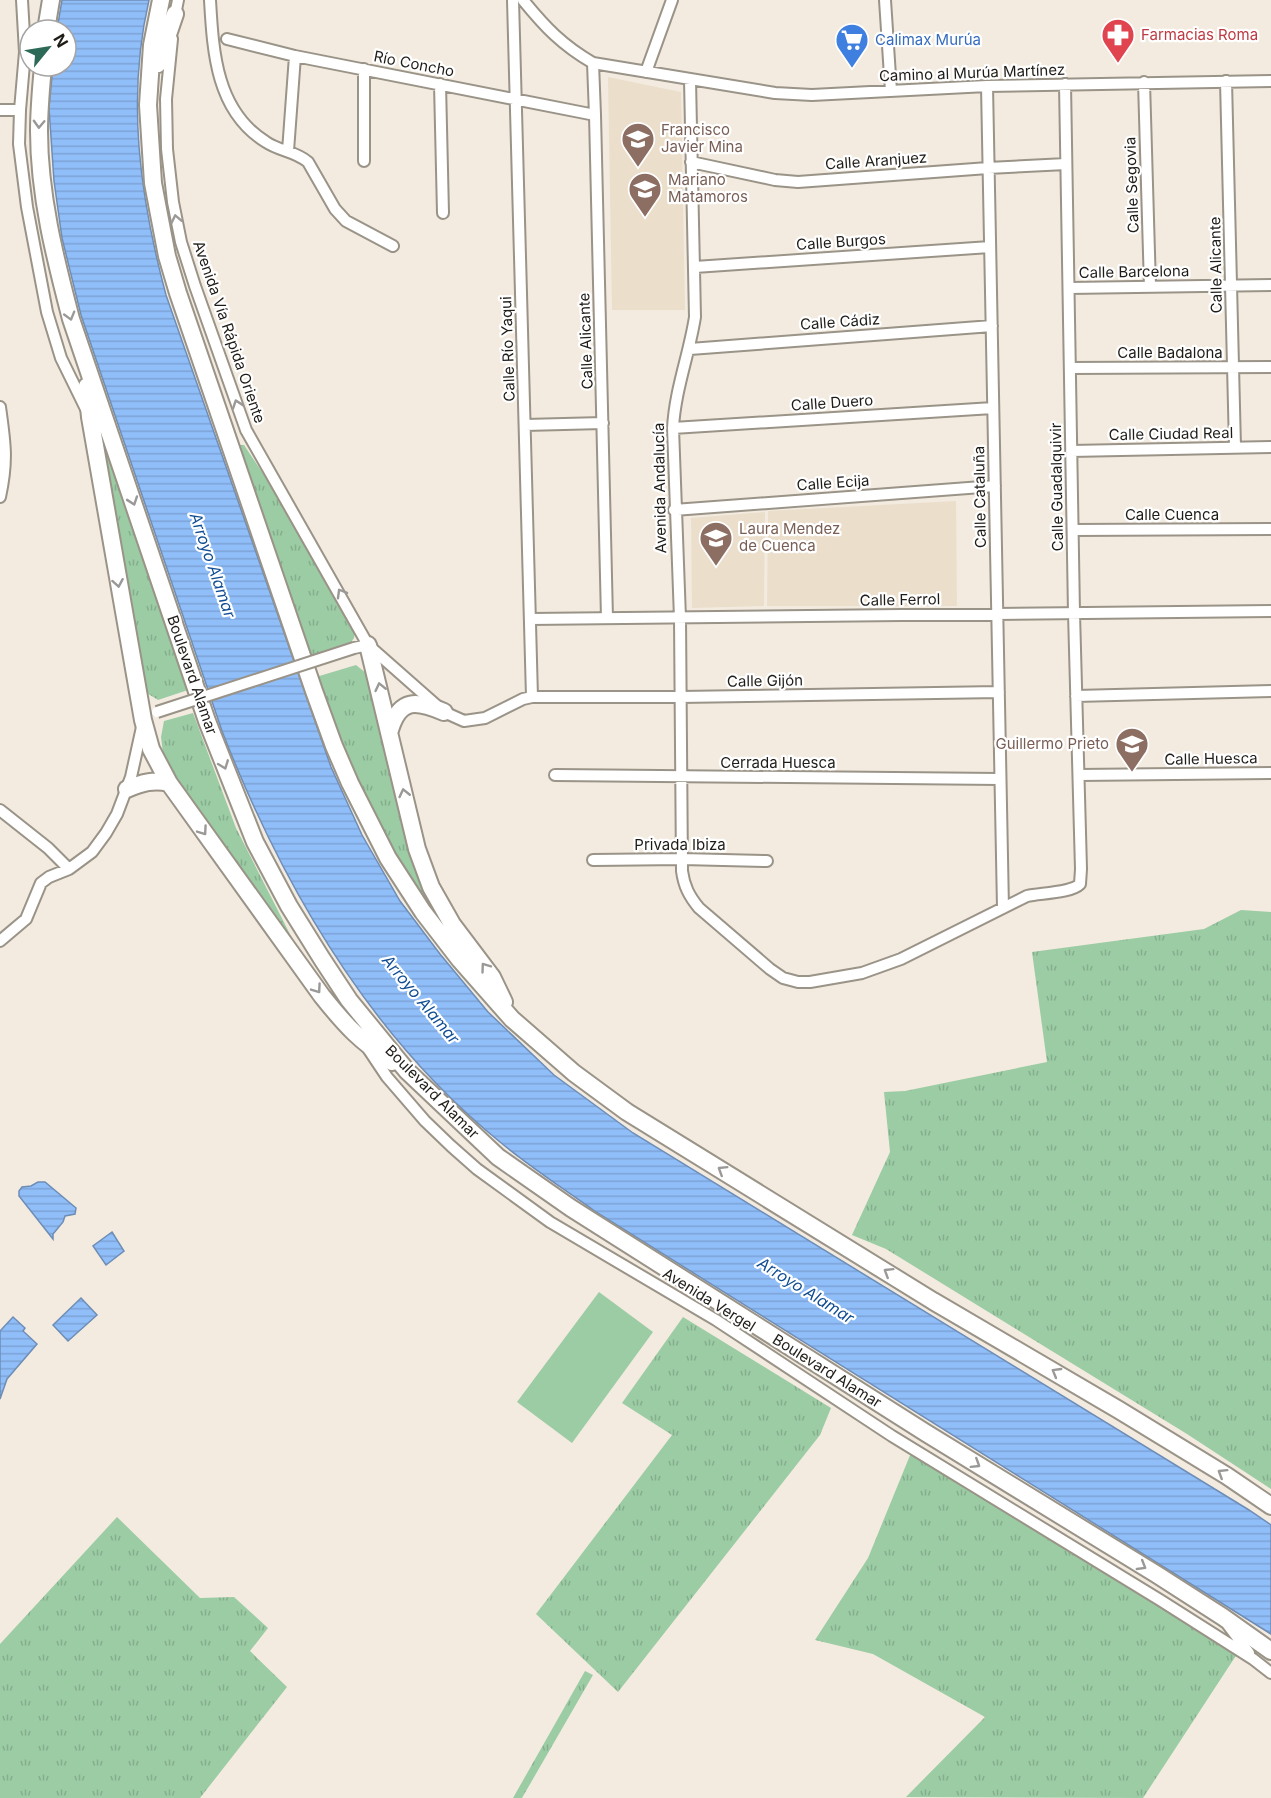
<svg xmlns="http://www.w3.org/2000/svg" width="1271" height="1798" font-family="Inter,sans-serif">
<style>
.built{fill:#ebdfcc}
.grass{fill:url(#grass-tufts)}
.garden{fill:#9bcca4}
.water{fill:url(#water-rules);stroke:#6e8db6;stroke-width:1.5}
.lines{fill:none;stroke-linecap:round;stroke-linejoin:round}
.minor-casing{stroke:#9a9387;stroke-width:14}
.highway-casing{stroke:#9a9387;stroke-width:20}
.minor{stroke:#fff;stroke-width:10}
.highway{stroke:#fff;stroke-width:16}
.minor-bridge-casing{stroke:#9a9387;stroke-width:14;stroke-linecap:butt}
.minor-bridge{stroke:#fff;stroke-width:10}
.oneway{stroke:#9a9997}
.labels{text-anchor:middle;stroke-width:4.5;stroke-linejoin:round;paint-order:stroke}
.health-label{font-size:15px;fill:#be3a42;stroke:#fff;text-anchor:start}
.shop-label{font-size:15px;fill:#366cbe;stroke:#fff;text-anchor:start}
.street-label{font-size:15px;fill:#1f1c18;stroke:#fff}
.education-label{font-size:15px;fill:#785e54;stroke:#fff;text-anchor:start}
.water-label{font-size:16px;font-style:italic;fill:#104d92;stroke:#fff}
</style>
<defs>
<pattern id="grass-tufts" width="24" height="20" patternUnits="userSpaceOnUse" patternTransform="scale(1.5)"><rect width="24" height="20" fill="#9bcca4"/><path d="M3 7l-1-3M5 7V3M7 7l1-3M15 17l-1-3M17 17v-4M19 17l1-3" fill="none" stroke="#85af8c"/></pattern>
<pattern id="water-rules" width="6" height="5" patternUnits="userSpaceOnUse" patternTransform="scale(1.5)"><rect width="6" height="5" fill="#90bef9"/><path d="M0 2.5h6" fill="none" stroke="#7ca3d5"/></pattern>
</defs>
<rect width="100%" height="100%" fill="#f3ebdf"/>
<!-- built -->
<path class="built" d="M 608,77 L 681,92 L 685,310 L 612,310 Z
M 956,501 L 957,606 L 767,606 L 768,511 Z
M 765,512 L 764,606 L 692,608 L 691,518 Z"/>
<!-- grass -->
<path class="grass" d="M 100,422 L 188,690 L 158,700 L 145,692 L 139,678 Z
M 239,445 L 244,445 L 288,511 L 355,632 L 354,638 L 350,644 L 311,656 Z
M 356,665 L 371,677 L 413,852 L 471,965 L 403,872 L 341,748 L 316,677 Z
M 193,713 L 236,828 L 294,942 L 175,776 L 163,754 L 161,737 L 164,721 Z
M 1241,910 L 1271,912 L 1271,1489 L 1187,1434 L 886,1249 L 852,1235 L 890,1152 L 884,1092 L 905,1091 L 1047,1062 L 1032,952 L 1204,929 Z
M 683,1317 L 831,1408 L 820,1435 L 618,1692 L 536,1614 L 672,1435 L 622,1403 Z
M 913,1448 L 1239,1651 L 1143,1798 L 906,1797 L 985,1717 L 873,1654 L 815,1640 L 868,1558 Z
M 117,1517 L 200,1598 L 234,1597 L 268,1628 L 250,1651 L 287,1687 L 200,1798 L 0,1798 L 0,1644 Z
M 585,1671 L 593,1675 L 522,1798 L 513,1798 Z"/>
<!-- garden -->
<path class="garden" d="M 599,1292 L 653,1332 L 572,1443 L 517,1402 Z"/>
<!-- water -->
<path class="water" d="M 62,0 L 149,0 C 126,99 140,198 166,295 L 331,767 L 362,835 L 400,901 L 440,954 L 488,1012 L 554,1075 L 633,1133 L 1249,1510 L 1271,1525 L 1271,1634 L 596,1212 C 564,1189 530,1167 500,1142 C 369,1036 282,885 222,731 L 81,315 L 62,238 L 54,181 L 49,108 L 53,66 L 66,66 L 66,30 L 57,30 Z
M 38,1182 L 45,1182 L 76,1208 L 75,1214 L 65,1216 L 63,1222 L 53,1234 L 53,1239 L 19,1196 L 19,1191 L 22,1187 L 31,1186 Z
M 112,1232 L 124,1251 L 106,1265 L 93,1246 Z
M 81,1298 L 97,1315 L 68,1341 L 53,1325 Z
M 13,1317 L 25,1328 L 23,1331 L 37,1344 L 7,1379 L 0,1399 L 0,1331 Z"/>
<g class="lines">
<!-- minor casing -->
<g class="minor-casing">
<path id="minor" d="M 22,0 L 25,52 L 20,110 L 19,144 L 27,207 L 47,312 L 61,358 L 86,409
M 210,0 C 213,52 216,111 266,142 C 279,151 295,151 308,162 L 335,209 L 346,221 L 393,246
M 513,0 L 532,697
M 523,0 C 545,27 562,45 593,63 L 775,93 L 812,95 L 987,86 L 1271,81
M 885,0 L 891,91
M 174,20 L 178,0
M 172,39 L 166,99 L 167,149 L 173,202 L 181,242 L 195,286 L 246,430 L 368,645
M 227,39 L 295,56 L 595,115
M 593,63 L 595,115 L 607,618
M 364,69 L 364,161
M 646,72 L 672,0
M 690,80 L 695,317 C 689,355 675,390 673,428 L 680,618 L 682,871 C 684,886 689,896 699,908 L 770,969 L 783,978 L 798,982 L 810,982 L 862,973 L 901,959 L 1027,896 C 1041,893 1071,893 1080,884 L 1081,869 L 1074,613 L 1065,84
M 1226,81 L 1235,447
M 1144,82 L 1150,287
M 440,84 L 443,213
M 987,86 L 1003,908
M 0,110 L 20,110
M 288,151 L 295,56
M 691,162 L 775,180 L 798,182 L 988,168 L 1066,164
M 695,267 L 990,247
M 1069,288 L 1271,285
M 690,349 L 992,326
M 1070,368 L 1271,367
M 0,407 C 5,443 8,460 0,497
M 525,425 L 603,423
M 673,428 L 993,408
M 1071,451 L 1271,447
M 674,510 L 995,486
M 1073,530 L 1271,529
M 530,619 L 1271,611
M 354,648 L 368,645 L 444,712 L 464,721 L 485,718 L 523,699 L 532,697 L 680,697 L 999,692
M 1076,696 L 1271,691
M 555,775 L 1000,779
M 1079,775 L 1271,773
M 0,810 L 48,848 L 69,869
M 593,860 L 682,859 L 767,861
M 0,941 L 26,919 L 41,883 L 49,877 L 69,869 L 92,852 L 106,833 L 117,814 L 131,777 L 142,727
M 367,1047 L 387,1077 L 425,1121 L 451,1146 L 477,1169 L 550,1222 L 716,1320 L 892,1436 L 1160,1600 L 1253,1659 L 1271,1673
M 1228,1625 L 1249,1653"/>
</g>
<!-- highway casing -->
<g class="highway-casing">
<path id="highway" d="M 161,0 L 152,45 L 148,105 L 153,183 L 167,256 L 178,293 L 314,691 L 334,746 L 350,783 L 388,858 L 423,912 L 460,960 L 512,1019 L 574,1073 L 627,1112 L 933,1301 L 1119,1410 L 1227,1476 L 1271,1506
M 46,30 L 51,0
M 158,64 L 175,14
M 43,66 C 41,88 39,109 39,131 C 39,195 55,258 71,319 L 207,721 L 255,842 L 289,906 L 322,959 L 349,1000 L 407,1071 L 498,1157 L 571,1208 L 926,1433 L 1156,1574 L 1223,1617 L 1271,1651
M 87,386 L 90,417 L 143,720 L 151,749 L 169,783 L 322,996 C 346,1026 360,1041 392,1062
M 368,645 L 417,849 L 431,887 L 452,924 L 492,977 L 504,1002
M 390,730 C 400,697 417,701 444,712
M 127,789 C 141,783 154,779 169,783"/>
</g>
<!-- minor -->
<use href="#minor" class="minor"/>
<!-- highway -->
<use href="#highway" class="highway"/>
<!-- minor-bridge casing -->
<g class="minor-bridge-casing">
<path id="minor-bridge" d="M 157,712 L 354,648"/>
</g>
<!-- minor-bridge -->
<use href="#minor-bridge" class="minor-bridge"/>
</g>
<!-- one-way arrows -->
<defs><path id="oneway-chevron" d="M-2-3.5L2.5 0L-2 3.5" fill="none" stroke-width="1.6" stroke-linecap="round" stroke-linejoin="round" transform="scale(1.5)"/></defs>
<g class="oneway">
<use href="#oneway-chevron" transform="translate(39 124) rotate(92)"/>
<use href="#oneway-chevron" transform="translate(176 219) rotate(-102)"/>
<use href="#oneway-chevron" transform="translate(70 316) rotate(74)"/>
<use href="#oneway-chevron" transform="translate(237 404) rotate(-109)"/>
<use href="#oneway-chevron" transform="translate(133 501) rotate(71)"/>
<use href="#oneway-chevron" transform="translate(118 583) rotate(80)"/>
<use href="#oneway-chevron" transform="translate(341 593) rotate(-120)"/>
<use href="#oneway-chevron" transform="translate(380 687) rotate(-103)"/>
<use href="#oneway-chevron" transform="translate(224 765) rotate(69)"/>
<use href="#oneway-chevron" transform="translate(404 793) rotate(-103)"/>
<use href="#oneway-chevron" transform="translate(203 831) rotate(55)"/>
<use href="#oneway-chevron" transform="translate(485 967) rotate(-126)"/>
<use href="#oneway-chevron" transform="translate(317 989) rotate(55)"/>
<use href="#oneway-chevron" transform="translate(722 1170) rotate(-148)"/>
<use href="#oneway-chevron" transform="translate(888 1272) rotate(-148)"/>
<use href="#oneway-chevron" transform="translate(1056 1372) rotate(-150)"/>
<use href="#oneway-chevron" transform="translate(976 1464) rotate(32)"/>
<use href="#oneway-chevron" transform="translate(1222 1473) rotate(-148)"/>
<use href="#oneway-chevron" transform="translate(1142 1566) rotate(31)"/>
</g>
<!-- icons -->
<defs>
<g id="pharmacy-pin" transform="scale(1.725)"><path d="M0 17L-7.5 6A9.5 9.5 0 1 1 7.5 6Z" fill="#e0444e" stroke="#fff"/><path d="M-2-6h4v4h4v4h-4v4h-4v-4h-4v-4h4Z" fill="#fff"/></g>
<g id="supermarket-pin" transform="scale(1.725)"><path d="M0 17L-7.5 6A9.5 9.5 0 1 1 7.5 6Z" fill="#3f7fe0" stroke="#fff"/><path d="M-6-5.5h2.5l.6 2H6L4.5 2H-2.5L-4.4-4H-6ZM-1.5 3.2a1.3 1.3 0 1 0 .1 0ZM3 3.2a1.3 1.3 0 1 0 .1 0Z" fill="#fff"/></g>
<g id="school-pin" transform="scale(1.725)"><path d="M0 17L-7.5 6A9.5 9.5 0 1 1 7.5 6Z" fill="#8d6e63" stroke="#fff"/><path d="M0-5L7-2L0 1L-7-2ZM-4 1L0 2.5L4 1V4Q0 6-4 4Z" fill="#fff"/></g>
</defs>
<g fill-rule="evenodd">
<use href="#pharmacy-pin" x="1118" y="35"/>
<use href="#supermarket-pin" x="852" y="40"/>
<use href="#school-pin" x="638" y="139"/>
<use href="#school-pin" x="645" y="189"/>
<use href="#school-pin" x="716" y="538"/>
<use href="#school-pin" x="1132" y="744"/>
</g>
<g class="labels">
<!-- health labels -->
<g class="health-label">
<text x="1141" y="40">Farmacias Roma</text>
</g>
<!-- shop labels -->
<g class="shop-label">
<text x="875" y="45">Calimax Murúa</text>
</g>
<!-- street labels -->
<g class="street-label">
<text transform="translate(414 64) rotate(11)" y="5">Río Concho</text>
<text transform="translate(972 73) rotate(-2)" y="5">Camino al Murúa Martínez</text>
<text transform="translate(876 161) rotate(-4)" y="5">Calle Aranjuez</text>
<text transform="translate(1132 185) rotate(-92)" y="5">Calle Segovia</text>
<text transform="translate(841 242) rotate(-4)" y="5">Calle Burgos</text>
<text transform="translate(1216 265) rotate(-91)" y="5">Calle Alicante</text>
<text transform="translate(1134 272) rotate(-1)" y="5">Calle Barcelona</text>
<text transform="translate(840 322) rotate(-4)" y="5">Calle Cádiz</text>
<text transform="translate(229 332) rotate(71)" y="5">Avenida Vía Rápida Oriente</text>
<text transform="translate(586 341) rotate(-92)" y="5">Calle Alicante</text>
<text transform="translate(508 349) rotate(-92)" y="5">Calle Río Yaqui</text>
<text x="1170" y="358">Calle Badalona</text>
<text transform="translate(832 403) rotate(-4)" y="5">Calle Duero</text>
<text transform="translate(1171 434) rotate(-1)" y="5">Calle Ciudad Real</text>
<text transform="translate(833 483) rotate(-4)" y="5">Calle Ecija</text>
<text transform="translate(1057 487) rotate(-91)" y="5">Calle Guadalquivir</text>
<text transform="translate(660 488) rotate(-91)" y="5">Avenida Andalucía</text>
<text transform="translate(980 497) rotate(-91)" y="5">Calle Cataluña</text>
<text x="1172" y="520">Calle Cuenca</text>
<text transform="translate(900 600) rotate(-1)" y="5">Calle Ferrol</text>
<text transform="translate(192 675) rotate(71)" y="5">Boulevard Alamar</text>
<text transform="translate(765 681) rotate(-1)" y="5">Calle Gijón</text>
<text transform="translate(1211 759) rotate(-1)" y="5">Calle Huesca</text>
<text x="778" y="768">Cerrada Huesca</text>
<text x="680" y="850">Privada Ibiza</text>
<text transform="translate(432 1092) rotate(45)" y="5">Boulevard Alamar</text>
<text transform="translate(709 1300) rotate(32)" y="5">Avenida Vergel</text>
<text transform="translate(827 1371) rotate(32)" y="5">Boulevard Alamar</text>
</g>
<!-- education labels -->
<g class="education-label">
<text x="661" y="135">Francisco<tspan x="661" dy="17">Javier Mina</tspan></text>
<text x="668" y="185">Mariano<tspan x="668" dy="17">Matamoros</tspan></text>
<text x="739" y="534">Laura Mendez<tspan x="739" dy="17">de Cuenca</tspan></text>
<text x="1109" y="749" text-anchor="end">Guillermo Prieto</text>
</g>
<!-- water labels -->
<g class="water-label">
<text transform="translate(213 565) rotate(71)" y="6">Arroyo Alamar</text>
<text transform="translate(421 999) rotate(50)" y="6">Arroyo Alamar</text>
<text transform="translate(806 1290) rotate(32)" y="6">Arroyo Alamar</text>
</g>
</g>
<!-- north arrow -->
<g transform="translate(48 48) rotate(60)"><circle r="28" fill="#ffffff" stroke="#a5a4a3" stroke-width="1.5"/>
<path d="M0-4.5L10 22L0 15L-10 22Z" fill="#2c6a57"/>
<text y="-9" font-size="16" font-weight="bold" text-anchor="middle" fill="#1f1c18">N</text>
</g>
</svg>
